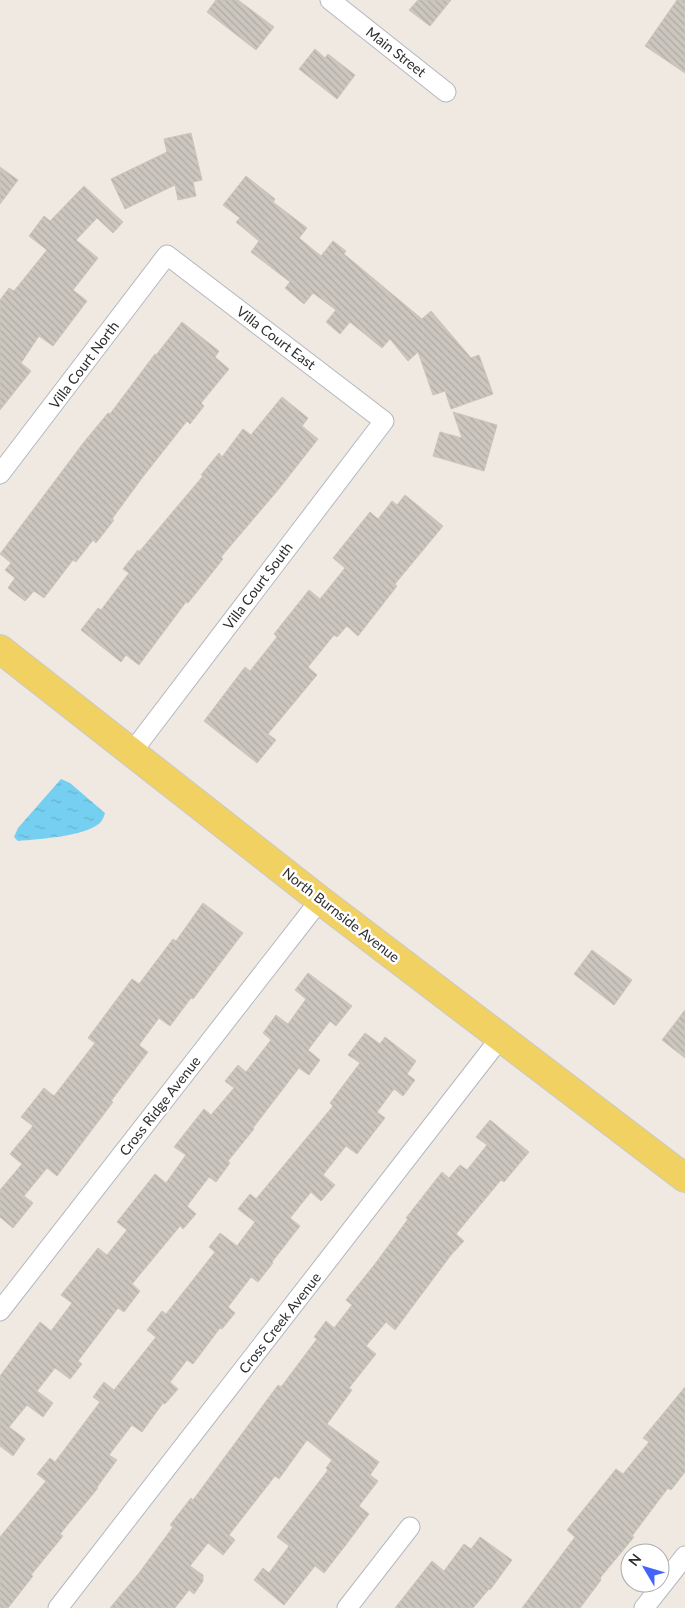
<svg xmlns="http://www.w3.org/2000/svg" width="685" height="1608" font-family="Lato,sans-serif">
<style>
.water{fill:url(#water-ripples)}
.building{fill:url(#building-back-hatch);stroke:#cbc5ba}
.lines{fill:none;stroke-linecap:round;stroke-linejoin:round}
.minor-casing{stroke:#b4b7c1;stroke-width:21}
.primary-casing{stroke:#c9c9c9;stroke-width:30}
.minor{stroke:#fff;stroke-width:19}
.primary{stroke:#f2d163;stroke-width:28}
.labels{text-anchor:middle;stroke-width:5;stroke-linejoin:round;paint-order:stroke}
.street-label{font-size:14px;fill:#2e2e2e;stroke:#fff}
</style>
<defs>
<pattern id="water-ripples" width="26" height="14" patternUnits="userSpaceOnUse" patternTransform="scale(1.25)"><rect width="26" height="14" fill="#75cff0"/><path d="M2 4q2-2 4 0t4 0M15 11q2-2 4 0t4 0" fill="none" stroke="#66b2ce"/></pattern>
<pattern id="building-back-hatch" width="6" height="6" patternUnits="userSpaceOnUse" patternTransform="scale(1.25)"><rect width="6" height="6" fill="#cbc7bf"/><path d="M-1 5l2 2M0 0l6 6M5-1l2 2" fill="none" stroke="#afaba4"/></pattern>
</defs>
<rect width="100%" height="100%" fill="#efe9e1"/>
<!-- water -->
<path class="water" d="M 61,779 L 70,783 L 105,813 C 104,816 103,820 100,823 C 83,837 39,839 18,841 L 14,837 L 18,828 Z"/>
<!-- building -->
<path class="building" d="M 216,0 L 238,0 L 274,27 L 256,50 L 207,12 Z
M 418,0 L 451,0 L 430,26 L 409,10 Z
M 677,0 L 685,0 L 685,73 L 645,46 Z
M 315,49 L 325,58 L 328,54 L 355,75 L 337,99 L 299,69 Z
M 191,133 L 202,180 L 193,182 L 196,196 L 178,200 L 175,185 L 125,209 L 111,179 L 167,152 L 164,139 Z
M 0,167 L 18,180 L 0,204 Z
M 246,176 L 275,199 L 273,202 L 307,228 L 299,238 L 321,256 L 333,241 L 346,251 L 344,254 L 422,319 L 431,311 L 471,358 L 479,355 L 493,394 L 451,409 L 445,391 L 433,395 L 418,352 L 408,361 L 390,339 L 382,348 L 350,322 L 340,334 L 326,322 L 336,310 L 313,293 L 304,304 L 285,288 L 290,282 L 251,252 L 259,241 L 236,222 L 240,218 L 223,205 Z
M 84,186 L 123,222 L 113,233 L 97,218 L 76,240 L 98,258 L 73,290 L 87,301 L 53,346 L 39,336 L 21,363 L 31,371 L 0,410 L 0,300 L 9,288 L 14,291 L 47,250 L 29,236 L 44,216 L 50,221 Z
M 182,322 L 219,351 L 215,357 L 229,369 L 201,403 L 204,406 L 190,424 L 187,421 L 142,478 L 112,519 L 114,520 L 96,543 L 93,540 L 76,562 L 73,560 L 44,598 L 34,591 L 25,601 L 8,588 L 15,578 L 5,570 L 11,563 L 0,554 L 84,442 L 108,413 L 110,414 L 155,354 L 156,355 Z
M 282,397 L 308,418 L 302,426 L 318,439 L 278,490 L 221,557 L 223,559 L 188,603 L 186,602 L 139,665 L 126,655 L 121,662 L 81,630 L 98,608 L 101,610 L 129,573 L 123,569 L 138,550 L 139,552 L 170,515 L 203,476 L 201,475 L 219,453 L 222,457 L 243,429 L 251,435 Z
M 453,412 L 497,425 L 484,471 L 433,456 L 440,432 L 462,438 Z
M 405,495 L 443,526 L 395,584 L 397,586 L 358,636 L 347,626 L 337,637 L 334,635 L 308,667 L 317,675 L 268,734 L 276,740 L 257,763 L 204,721 L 245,667 L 250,671 L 277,637 L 274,634 L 309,590 L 320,599 L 345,568 L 333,558 L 370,512 L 378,519 L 392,501 L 397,505 Z
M 203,903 L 243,933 L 193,999 L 191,998 L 170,1026 L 159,1018 L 139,1045 L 148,1052 L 111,1101 L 113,1102 L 57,1176 L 47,1168 L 24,1196 L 33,1203 L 13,1228 L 0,1217 L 0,1190 L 22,1164 L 10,1154 L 33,1126 L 21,1117 L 44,1088 L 54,1096 L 95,1043 L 88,1038 L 132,979 L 139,984 L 173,939 L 176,941 Z
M 592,950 L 632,980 L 614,1005 L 574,974 Z
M 308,973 L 352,1006 L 336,1026 L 330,1021 L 308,1050 L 320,1060 L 309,1075 L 299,1068 L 253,1128 L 254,1129 L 228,1161 L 230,1163 L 216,1182 L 209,1177 L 187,1206 L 196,1214 L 183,1229 L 180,1226 L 132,1284 L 140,1291 L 124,1312 L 118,1308 L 78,1361 L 82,1364 L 70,1379 L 55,1368 L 37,1391 L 53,1403 L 43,1417 L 27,1405 L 9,1427 L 25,1439 L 13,1456 L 0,1446 L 0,1376 L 40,1322 L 51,1331 L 72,1303 L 61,1295 L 98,1248 L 107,1255 L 127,1230 L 117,1222 L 155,1174 L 166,1183 L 186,1155 L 174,1147 L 204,1109 L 211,1115 L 234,1088 L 225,1081 L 238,1065 L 246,1072 L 271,1040 L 263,1033 L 276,1015 L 288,1024 L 306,999 L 295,990 Z
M 685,1010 L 685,1058 L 662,1040 Z
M 365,1033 L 380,1044 L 385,1037 L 416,1061 L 407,1074 L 415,1080 L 403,1096 L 394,1089 L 377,1112 L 385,1118 L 357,1154 L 346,1146 L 323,1175 L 335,1185 L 321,1201 L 311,1192 L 290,1218 L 300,1226 L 272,1262 L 273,1263 L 258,1282 L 251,1277 L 228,1307 L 235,1313 L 222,1329 L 220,1328 L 193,1364 L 187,1360 L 170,1382 L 178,1389 L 165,1404 L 163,1403 L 142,1432 L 132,1425 L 109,1455 L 117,1460 L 97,1487 L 98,1488 L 60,1534 L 63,1536 L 31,1575 L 33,1576 L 8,1608 L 0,1608 L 0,1537 L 46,1481 L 37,1474 L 50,1458 L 55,1462 L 100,1402 L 93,1397 L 104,1382 L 114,1390 L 156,1337 L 147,1330 L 162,1311 L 166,1314 L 215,1252 L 209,1247 L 220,1233 L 237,1246 L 255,1222 L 238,1209 L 250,1194 L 256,1199 L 333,1106 L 330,1103 L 360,1063 L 348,1055 Z
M 490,1120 L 529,1152 L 504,1182 L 501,1180 L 456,1234 L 464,1241 L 451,1255 L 395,1330 L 386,1322 L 366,1346 L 376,1354 L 349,1388 L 352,1390 L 327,1424 L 379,1462 L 370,1475 L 378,1481 L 359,1506 L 369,1514 L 345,1546 L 324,1573 L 315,1566 L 284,1605 L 254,1580 L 263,1568 L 269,1573 L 289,1546 L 277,1537 L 328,1470 L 326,1468 L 332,1460 L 307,1440 L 279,1479 L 275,1476 L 229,1535 L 235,1540 L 223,1555 L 208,1543 L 190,1566 L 203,1575 L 203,1581 L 194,1594 L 189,1590 L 175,1608 L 110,1608 L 139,1573 L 173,1527 L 170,1525 L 191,1498 L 193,1500 L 278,1385 L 281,1387 L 317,1339 L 314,1337 L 326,1321 L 334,1328 L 352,1305 L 346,1300 L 375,1264 L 408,1219 L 406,1218 L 442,1172 L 449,1178 L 460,1165 L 467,1170 L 487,1145 L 476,1137 Z
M 685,1387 L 685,1472 L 671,1490 L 668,1488 L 632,1536 L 634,1537 L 600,1578 L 601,1580 L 580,1608 L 522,1608 L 575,1537 L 567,1530 L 616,1469 L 623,1474 L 649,1442 L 643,1438 Z
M 480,1537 L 512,1560 L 490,1590 L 489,1589 L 473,1608 L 395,1608 L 432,1561 L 444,1571 L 464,1544 L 471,1549 Z"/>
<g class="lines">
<!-- minor casing -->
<g class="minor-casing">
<path id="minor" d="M 330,0 L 446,92
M 0,474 L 167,255 L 384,421 L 132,752
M 0,1311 L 320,900
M 58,1608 L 501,1037
M 347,1608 L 410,1527
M 644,1608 L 685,1556"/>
</g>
<!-- primary casing -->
<g class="primary-casing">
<path id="primary" d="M 0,649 L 320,900 L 685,1178"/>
</g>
<!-- minor -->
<use href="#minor" class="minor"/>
<!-- primary -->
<use href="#primary" class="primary"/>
</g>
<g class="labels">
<!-- street labels -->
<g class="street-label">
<text transform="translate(396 52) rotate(38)" y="5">Main Street</text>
<text transform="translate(276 338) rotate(37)" y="5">Villa Court East</text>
<text transform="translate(84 365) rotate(-53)" y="5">Villa Court North</text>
<text transform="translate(258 586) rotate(-53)" y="5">Villa Court South</text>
<text transform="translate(341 915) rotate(38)" y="5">North Burnside Avenue</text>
<text transform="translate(160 1106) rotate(-52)" y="5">Cross Ridge Avenue</text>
<text transform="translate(280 1323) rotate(-52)" y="5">Cross Creek Avenue</text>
</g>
</g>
<!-- north arrow -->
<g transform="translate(645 1568) rotate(308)"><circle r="24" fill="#ffffff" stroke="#ababab"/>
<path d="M0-4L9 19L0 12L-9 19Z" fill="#4264fb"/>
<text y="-8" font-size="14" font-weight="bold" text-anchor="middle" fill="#2e2e2e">N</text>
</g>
</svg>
